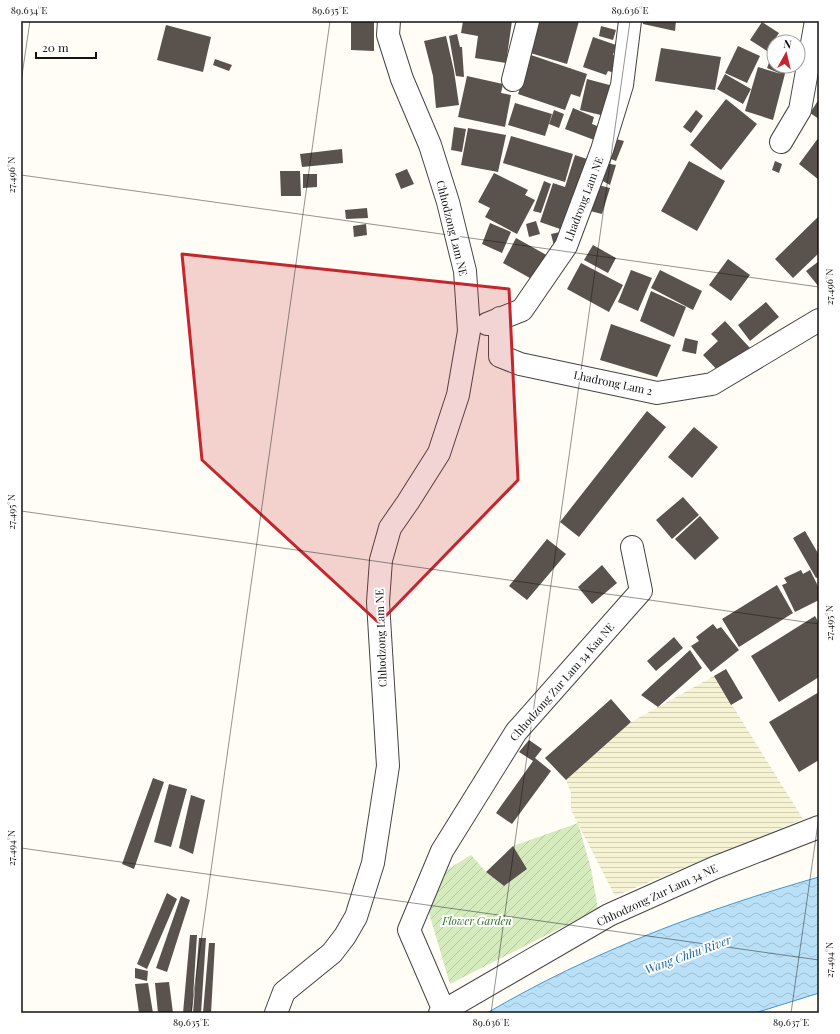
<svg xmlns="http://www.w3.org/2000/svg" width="840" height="1034" font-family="'Playfair Display',serif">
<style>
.farmland{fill:url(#farmland-rules)}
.garden{fill:url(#garden-furrows)}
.water{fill:url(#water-waves);stroke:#3f96cf}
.building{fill:#5a524d}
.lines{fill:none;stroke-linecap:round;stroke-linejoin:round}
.minor-casing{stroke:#444;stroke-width:24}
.minor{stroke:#fff;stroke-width:22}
.marked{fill:#c4262e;fill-opacity:0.2;stroke:#c4262e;stroke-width:3;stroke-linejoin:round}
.ticks{fill:none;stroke:#111;stroke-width:1;stroke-opacity:0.45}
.labels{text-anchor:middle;stroke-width:4;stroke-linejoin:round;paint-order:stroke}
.street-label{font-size:11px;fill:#111;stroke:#fff}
.park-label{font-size:11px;font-style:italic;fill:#2f6b1f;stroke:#fff}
.water-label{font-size:12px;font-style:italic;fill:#1768a6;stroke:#fff}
.neatline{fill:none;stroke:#111;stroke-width:1.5}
.ticks-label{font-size:10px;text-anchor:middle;fill:#111}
</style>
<defs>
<pattern id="farmland-rules" width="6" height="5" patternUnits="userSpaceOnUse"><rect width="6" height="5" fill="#f6f3d4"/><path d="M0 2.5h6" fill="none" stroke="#d2cfb5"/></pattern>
<pattern id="garden-furrows" width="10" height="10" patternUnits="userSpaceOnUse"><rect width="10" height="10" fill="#d5ebbd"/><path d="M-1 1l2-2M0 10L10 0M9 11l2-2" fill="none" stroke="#b6c8a1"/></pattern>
<pattern id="water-waves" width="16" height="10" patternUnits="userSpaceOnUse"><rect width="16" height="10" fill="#b9e0f7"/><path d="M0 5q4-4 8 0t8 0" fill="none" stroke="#9ebfd3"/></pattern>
</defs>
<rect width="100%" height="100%" fill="#fffdf5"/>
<!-- farmland -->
<path class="farmland" d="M 714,676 L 803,819 L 615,896 L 571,810 L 571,793 L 566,780 L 631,722 Z"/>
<!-- garden -->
<path class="garden" d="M 578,823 L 591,869 L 598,909 L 450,984 L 421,886 L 471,855 L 486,872 L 504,886 L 527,869 L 513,846 Z"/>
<!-- water -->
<path class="water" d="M 819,877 L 819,993 L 755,1013 L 487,1013 C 591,952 703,910 819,877 Z"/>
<!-- building -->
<path class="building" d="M 351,21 L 374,21 L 374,51 L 351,50 Z
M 463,21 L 512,21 L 506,63 L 475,58 L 478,36 L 461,33 Z
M 535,21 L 579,21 L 567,64 L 527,52 Z
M 643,21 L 676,21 L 675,31 L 643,24 Z
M 762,22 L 779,33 L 767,51 L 750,40 Z
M 166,25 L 211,37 L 203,72 L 157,60 Z
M 601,26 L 616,30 L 613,40 L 599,36 Z
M 457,34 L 460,47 L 462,47 L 464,77 L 456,76 L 449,36 Z
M 446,36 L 454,71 L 459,105 L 436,108 L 433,76 L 424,41 Z
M 593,37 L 616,45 L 613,55 L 621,58 L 615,73 L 608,71 L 606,75 L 583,67 Z
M 738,46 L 760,56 L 747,83 L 725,73 Z
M 661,48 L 721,57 L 715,90 L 655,81 Z
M 774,49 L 774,66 L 787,66 L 773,120 L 745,111 L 758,67 L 781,74 L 767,68 Z
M 531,55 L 587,74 L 580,97 L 571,94 L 565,110 L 518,94 Z
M 215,59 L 232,65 L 229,71 L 213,65 Z
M 725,74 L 751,89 L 743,104 L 717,89 Z
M 467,76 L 503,84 L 501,93 L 511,95 L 505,127 L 458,117 Z
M 587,79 L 617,87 L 609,117 L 580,110 Z
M 726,99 L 757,124 L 721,170 L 690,145 Z
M 819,99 L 819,119 L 810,113 Z
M 515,103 L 552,114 L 545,136 L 508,125 Z
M 573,108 L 594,117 L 592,124 L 602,128 L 597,141 L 565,129 Z
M 554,110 L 564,114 L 559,128 L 549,124 Z
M 696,110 L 703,116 L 691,133 L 683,127 Z
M 454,127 L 466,129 L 462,152 L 451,150 Z
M 468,128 L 506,135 L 498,172 L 461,165 Z
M 511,136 L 573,154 L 565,182 L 503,163 Z
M 819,137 L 819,180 L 799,164 Z
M 612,138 L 624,141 L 616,161 L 606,157 Z
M 342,149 L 343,163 L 302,167 L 300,154 Z
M 575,155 L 587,159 L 563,230 L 540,222 L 553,183 L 565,187 Z
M 689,161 L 725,181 L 697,231 L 661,211 Z
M 775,161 L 782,164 L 779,173 L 772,170 Z
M 604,163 L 616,165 L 610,185 L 599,179 Z
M 407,169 L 414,184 L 401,189 L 395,174 Z
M 280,171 L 300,171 L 301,196 L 281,196 Z
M 494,173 L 528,190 L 525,195 L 535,200 L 517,234 L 485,217 L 490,208 L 478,202 Z
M 303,174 L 317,174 L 317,187 L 303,188 Z
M 544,181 L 551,184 L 541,213 L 533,211 Z
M 594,184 L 610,188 L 602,214 L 586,210 Z
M 367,208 L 368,218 L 346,219 L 345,210 Z
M 819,216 L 819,253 L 793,278 L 775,259 Z
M 536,221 L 540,234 L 529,237 L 526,224 Z
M 490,223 L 511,232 L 502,253 L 482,244 Z
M 366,224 L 367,235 L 354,237 L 353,226 Z
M 560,232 L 563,244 L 554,246 L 551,234 Z
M 516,238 L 550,257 L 537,282 L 503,263 Z
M 593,245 L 616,258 L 608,273 L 584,260 Z
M 728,259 L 750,275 L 731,301 L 709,285 Z
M 819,261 L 819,287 L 806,271 Z
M 581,263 L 623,285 L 609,312 L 567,289 Z
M 631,270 L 652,278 L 638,311 L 618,302 Z
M 660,270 L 702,291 L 693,310 L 651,288 Z
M 651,291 L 686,307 L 674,337 L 640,321 Z
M 766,302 L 779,317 L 750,341 L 738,325 Z
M 725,321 L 750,348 L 722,375 L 703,355 L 718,341 L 711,334 Z
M 611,324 L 671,345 L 657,377 L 600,360 Z
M 685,338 L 698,341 L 696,354 L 682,351 Z
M 647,411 L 666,427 L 579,537 L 560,522 Z
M 694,427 L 718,447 L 692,478 L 668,457 Z
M 683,497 L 699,515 L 672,539 L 656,520 Z
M 700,516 L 719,538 L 695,560 L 675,539 Z
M 805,531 L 819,555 L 819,577 L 816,578 L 793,538 Z
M 547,539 L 566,554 L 527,600 L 509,586 Z
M 602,565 L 617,583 L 592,604 L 578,587 Z
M 801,570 L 803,574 L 810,570 L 819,588 L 819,600 L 795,612 L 782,585 L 787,583 L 784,578 Z
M 777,585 L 793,613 L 739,647 L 722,619 Z
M 815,616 L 819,623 L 819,677 L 779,702 L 751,656 Z
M 713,624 L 717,629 L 721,627 L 739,650 L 711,672 L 691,646 L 699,641 L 696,637 Z
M 674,637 L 683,648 L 656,671 L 647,661 Z
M 690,650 L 702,668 L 658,707 L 641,695 Z
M 726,669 L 743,698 L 731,705 L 714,676 Z
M 819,692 L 819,760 L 799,772 L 769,722 Z
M 611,699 L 631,722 L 566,780 L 545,758 Z
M 529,740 L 542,749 L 535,758 L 551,771 L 512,824 L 496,813 L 533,761 L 519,752 Z
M 153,778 L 164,782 L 134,869 L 122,864 Z
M 169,784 L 187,789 L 171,847 L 154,842 Z
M 191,795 L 205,800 L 193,854 L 179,848 Z
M 513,846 L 527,869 L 504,886 L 486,872 Z
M 167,893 L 177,899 L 147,969 L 137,964 Z
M 181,896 L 190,900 L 167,972 L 156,968 Z
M 190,935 L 197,935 L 192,1013 L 183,1013 Z
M 199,938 L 206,938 L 201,1013 L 193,1013 Z
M 209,943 L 215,943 L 211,1013 L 203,1013 Z
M 135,968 L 148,971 L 147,981 L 135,978 Z
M 169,982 L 173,1013 L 158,1013 L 155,983 Z
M 148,983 L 153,1013 L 139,1013 L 135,984 Z"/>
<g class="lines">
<!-- minor casing -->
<g class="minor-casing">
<path id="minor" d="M 513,80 L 528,21
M 781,142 L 800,110 L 816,21
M 500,318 L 500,356 L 520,364 L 657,393 L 712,384 L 819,320
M 487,324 L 522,310 L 566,246 L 602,150 L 622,85 L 630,21
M 444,1011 L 409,930 L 442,851 L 516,732 L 641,591 L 632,547
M 276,1013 L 284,992 L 332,953 L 345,936 L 356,917 L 373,863 L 388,766 L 378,602 L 381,560 L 390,528 L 408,502 L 439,453 L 458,395 L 469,331 L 465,271 L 448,202 L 430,145 L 402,79 L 388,35 L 389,21
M 440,1013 L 609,915 L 714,868 L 819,827"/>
</g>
<!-- minor -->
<use href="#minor" class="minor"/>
</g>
<!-- marked area -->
<path class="marked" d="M 182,254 L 509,289 L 518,480 L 379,623 L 202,460 Z"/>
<!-- ticks -->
<path class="ticks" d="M 21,82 L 30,21M 21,175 L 819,287M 21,511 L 819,624M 21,848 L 819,960M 191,1013 L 330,21M 491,1013 L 630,21M 791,1013 L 819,816"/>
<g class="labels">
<!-- street labels -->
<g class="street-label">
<text transform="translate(584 199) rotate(-69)" y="4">Lhadrong Lam NE</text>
<text transform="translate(452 228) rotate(76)" y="4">Chhodzong Lam NE</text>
<text transform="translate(613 383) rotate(12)" y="4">Lhadrong Lam 2</text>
<text transform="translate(381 638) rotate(-92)" y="4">Chhodzong Lam NE</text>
<text transform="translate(562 682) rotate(-49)" y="4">Chhodzong Zur Lam 34 Kaa NE</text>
<text transform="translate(657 895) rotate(-25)" y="4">Chhodzong Zur Lam 34 NE</text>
</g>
<!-- park labels -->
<g class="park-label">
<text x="477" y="925">Flower Garden</text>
</g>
<!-- water labels -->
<g class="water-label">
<text transform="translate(688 955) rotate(-20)" y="4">Wang Chhu River</text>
</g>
</g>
<!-- border -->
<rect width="840" height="1034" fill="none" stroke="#ffffff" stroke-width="44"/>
<!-- north arrow -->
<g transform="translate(786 54) rotate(8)"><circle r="19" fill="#ffffff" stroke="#a0a0a0"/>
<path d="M0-3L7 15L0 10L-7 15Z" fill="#c4262e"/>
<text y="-6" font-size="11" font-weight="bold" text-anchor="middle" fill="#111111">N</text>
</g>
<!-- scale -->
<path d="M36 52v6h60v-6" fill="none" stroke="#111111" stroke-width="2"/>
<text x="42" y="52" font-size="12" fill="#111111" stroke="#ffffff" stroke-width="3" paint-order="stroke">20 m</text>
<rect x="22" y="22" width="796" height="990" class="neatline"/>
<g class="ticks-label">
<text x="29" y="14">89.634°E</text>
<text x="330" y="14">89.635°E</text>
<text x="630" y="14">89.636°E</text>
<text transform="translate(11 175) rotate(-90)" y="4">27.496°N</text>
<text transform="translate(829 287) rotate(-90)" y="4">27.496°N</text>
<text transform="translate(11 512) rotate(-90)" y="4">27.495°N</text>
<text transform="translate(829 623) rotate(-90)" y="4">27.495°N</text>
<text transform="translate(11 848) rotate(-90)" y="4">27.494°N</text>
<text transform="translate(829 960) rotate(-90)" y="4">27.494°N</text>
<text x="191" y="1026">89.635°E</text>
<text x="491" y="1026">89.636°E</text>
<text x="791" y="1026">89.637°E</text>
</g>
</svg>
